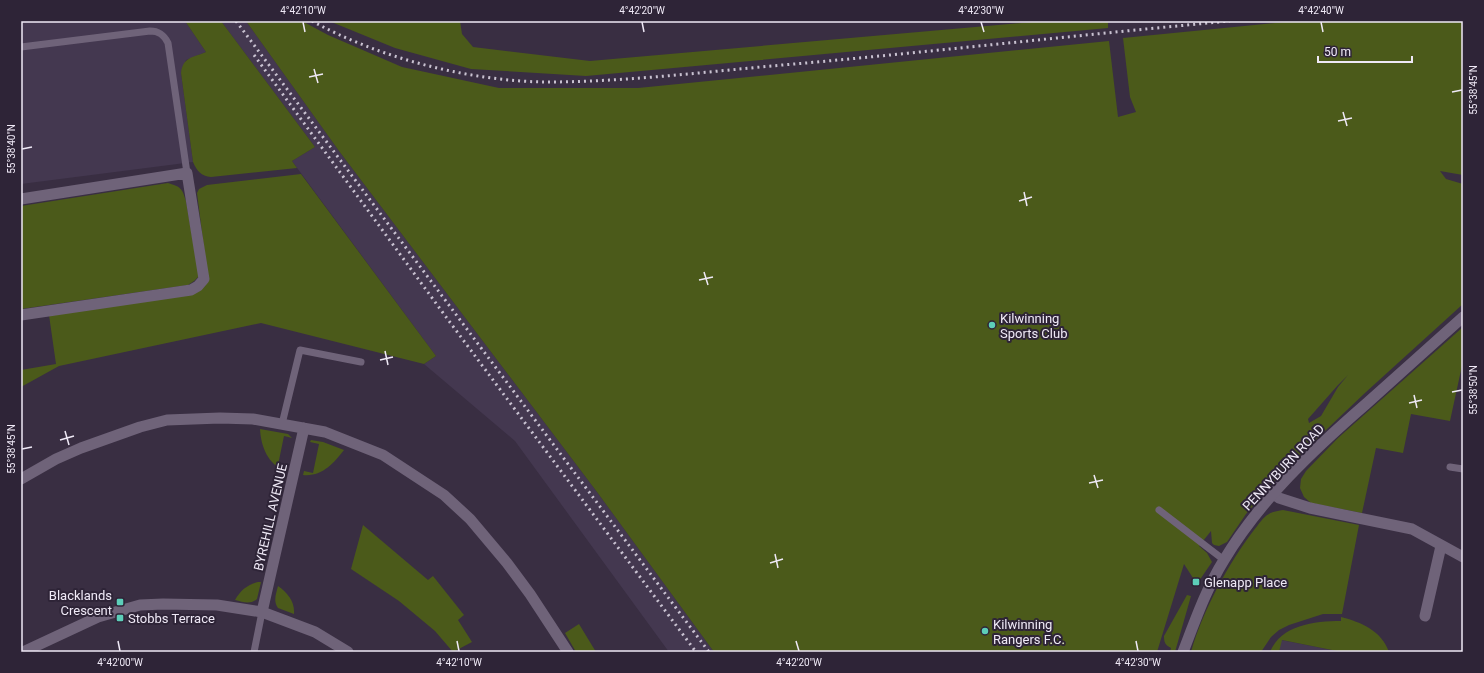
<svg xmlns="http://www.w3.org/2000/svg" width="1484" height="673" font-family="Roboto,sans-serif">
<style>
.built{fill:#443850}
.green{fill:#4b5a1a;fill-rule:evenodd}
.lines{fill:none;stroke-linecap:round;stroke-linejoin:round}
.service{stroke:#6f6379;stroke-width:7}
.minor{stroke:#6f6379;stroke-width:11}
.tertiary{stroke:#6f6379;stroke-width:11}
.rail{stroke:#c9c2d1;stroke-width:3;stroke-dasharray:2 4;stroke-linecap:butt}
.ticks{fill:none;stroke:#efe9f6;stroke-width:1.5}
.poi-dot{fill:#5dceb9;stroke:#2e2437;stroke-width:1.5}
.labels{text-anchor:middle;stroke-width:4;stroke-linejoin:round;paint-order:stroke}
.poi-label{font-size:13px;fill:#efe9f6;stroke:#2e2437;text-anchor:start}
.street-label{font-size:13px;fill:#efe9f6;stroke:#2e2437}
.neatline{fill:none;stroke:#efe9f6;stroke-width:1.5}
.ticks-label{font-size:10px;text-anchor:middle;fill:#efe9f6}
</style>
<rect width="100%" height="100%" fill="#392e42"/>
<!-- built -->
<path class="built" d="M 21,21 L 185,21 L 206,52 L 186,60 L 181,73 L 193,162 L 21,184 Z
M 221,21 L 246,21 L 339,151 L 597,492 L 714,652 L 669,652 L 515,441 L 424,364 L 436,356 L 292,161 L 315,147 Z
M 1281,640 L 1342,652 L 1279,652 Z"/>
<!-- green -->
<path class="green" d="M 185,21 L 221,21 L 315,147 L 292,161 L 297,168 L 211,177 C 201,176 197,171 193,162 L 181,73 C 183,57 192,58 206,52 Z
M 246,21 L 302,21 L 328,35 L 402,67 L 499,88 L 638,88 L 1109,41 L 1118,117 L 1136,112 L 1130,97 L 1123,38 L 1295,21 L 1463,21 L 1463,175 L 1440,171 L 1446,179 L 1463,184 L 1463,304 L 1366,392 L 1287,467 L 1246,514 L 1227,542 L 1219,546 L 1214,545 L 1212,543 L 1211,531 L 1199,546 L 1207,553 L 1212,562 L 1199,581 L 1193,578 L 1184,564 L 1157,652 L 714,652 L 597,492 L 339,151 ZM 1348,375 L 1338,387 L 1321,416 L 1309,423 L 1308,419 L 1338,385 Z
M 329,21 L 460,21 L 462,34 L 473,47 L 590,61 L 1044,21 L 1108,21 L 1108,28 L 586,76 L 471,69 L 395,48 Z
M 301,174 L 436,356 L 424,364 L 261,323 L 59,366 L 21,387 L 21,370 L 56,364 L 49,315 L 198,292 L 205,286 L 208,279 L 197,193 L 199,189 L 207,185 Z
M 168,183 C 181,187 182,188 186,201 L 199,276 L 194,281 L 188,285 L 21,309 L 21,206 Z
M 1463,327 L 1463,361 L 1450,421 L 1411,414 L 1403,453 L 1376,448 L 1362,513 L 1311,503 L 1304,497 L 1300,488 L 1301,479 L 1306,471 L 1338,438 Z
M 260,429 L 288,434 L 292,438 L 284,436 L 278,465 L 286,467 L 285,471 C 268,464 261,447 260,429 Z
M 311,440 L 323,442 L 344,450 C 334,463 322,477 303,475 L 304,471 L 313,473 L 319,444 L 310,442 Z
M 1283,510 L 1359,525 L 1342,614 L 1323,614 L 1289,625 L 1279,630 L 1271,637 L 1261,652 L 1191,652 C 1203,610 1228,564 1254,530 C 1259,524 1263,517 1269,514 C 1273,511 1279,511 1283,510 Z
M 363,525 L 428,580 L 433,576 L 464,615 L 458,620 L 472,642 L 453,652 L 435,631 L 399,601 L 351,569 Z
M 258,582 L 261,582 L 257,599 C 250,605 243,602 235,600 C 241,590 247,585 258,582 Z
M 278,586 C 288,593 295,602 294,614 L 278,608 C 273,601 276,594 278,586 Z
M 1187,595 L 1191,596 L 1175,652 L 1170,652 L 1171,648 C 1165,645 1164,642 1164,636 Z
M 1341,617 C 1361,622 1382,631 1389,652 L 1342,652 L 1282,640 L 1279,652 L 1270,652 C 1281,625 1314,621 1341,621 Z
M 579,624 L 596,652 L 576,652 L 565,633 Z"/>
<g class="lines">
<!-- service -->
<path class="service" d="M 21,47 L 150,31 C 159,31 164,35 168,43 L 187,173
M 282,424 L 300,350 L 361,362
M 1450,467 L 1463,469
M 1159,510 L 1224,560
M 254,652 L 262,612"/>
<!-- minor -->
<path class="minor" d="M 21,199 L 187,173 L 204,279 L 198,286 L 191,290 L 21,315
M 21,479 L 56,459 L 81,448 L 140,427 L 167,420 L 220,418 L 253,419 L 325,432 L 383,455 L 444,495 L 470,519 L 507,563 L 530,594 L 568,652
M 1273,494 L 1279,498 L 1310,508 L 1412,529 L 1463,557
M 262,612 L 304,428
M 1425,616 L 1441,546
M 23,652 L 98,617 L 140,605 L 163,604 L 217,605 L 262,612 L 315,632 L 348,652"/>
<!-- tertiary -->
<path class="tertiary" d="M 1183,652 C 1195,621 1206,589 1224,560 C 1260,500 1313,450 1366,404 C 1398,375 1431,346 1463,317"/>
<!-- rail -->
<path class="rail" d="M 236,21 L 709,652
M 312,21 C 379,58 469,81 545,82 C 632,82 719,70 806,63 C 948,50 1088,34 1230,21
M 254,55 L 449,321 L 696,652"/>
</g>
<!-- ticks -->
<path class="ticks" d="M 303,22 L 305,32M 642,22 L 644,32M 981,22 L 984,32M 1321,22 L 1323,32M 314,69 L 318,83M 309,77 L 323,74M 1452,92 L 1462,90M 1343,112 L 1347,126M 1338,121 L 1352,118M 22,149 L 32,147M 1024,192 L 1027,206M 1019,201 L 1032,197M 704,272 L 708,285M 699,280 L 713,277M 385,351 L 388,365M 380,360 L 393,357M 1452,392 L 1462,390M 1414,395 L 1417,408M 1409,403 L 1422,400M 65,431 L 69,445M 60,440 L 74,436M 22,449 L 32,447M 1094,475 L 1098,488M 1089,483 L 1103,480M 775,554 L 778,568M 770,563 L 783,559M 118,641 L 120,651M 457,641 L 459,651M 796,641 L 799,651M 1136,641 L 1138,651"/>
<!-- markers -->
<g class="poi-dot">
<circle cx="992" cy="325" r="4"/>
<rect x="1192" y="578" width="8" height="8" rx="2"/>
<rect x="116" y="598" width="8" height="8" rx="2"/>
<rect x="116" y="614" width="8" height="8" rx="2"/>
<circle cx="985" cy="631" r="4"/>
</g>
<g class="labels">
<!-- poi labels -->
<g class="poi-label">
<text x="1000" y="323">Kilwinning<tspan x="1000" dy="15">Sports Club</tspan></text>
<text x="1204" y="587">Glenapp Place</text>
<text x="112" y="600" text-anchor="end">Blacklands<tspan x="112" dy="15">Crescent</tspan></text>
<text x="128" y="623">Stobbs Terrace</text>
<text x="993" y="629">Kilwinning<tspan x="993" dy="15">Rangers F.C.</tspan></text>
</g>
<!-- street labels -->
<g class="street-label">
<text transform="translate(1283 467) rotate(-47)" y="5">PENNYBURN ROAD</text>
<text transform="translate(270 517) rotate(-77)" y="5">BYREHILL AVENUE</text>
</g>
</g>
<!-- border -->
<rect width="1484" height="673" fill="none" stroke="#2e2437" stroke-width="44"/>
<!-- scale -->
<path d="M1318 56v6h94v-6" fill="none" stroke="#efe9f6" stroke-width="2"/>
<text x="1324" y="56" font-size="12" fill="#efe9f6" stroke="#2e2437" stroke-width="3" paint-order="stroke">50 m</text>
<rect x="22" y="22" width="1440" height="629" class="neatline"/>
<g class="ticks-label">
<text x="303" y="14">4°42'10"W</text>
<text x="642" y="14">4°42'20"W</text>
<text x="981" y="14">4°42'30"W</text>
<text x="1321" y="14">4°42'40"W</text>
<text transform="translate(1473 90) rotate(-90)" y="4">55°38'45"N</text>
<text transform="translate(11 149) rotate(-90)" y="4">55°38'40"N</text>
<text transform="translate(1473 390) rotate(-90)" y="4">55°38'50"N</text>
<text transform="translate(11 449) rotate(-90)" y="4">55°38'45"N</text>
<text x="120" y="666">4°42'00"W</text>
<text x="459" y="666">4°42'10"W</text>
<text x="799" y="666">4°42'20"W</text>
<text x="1138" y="666">4°42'30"W</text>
</g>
</svg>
